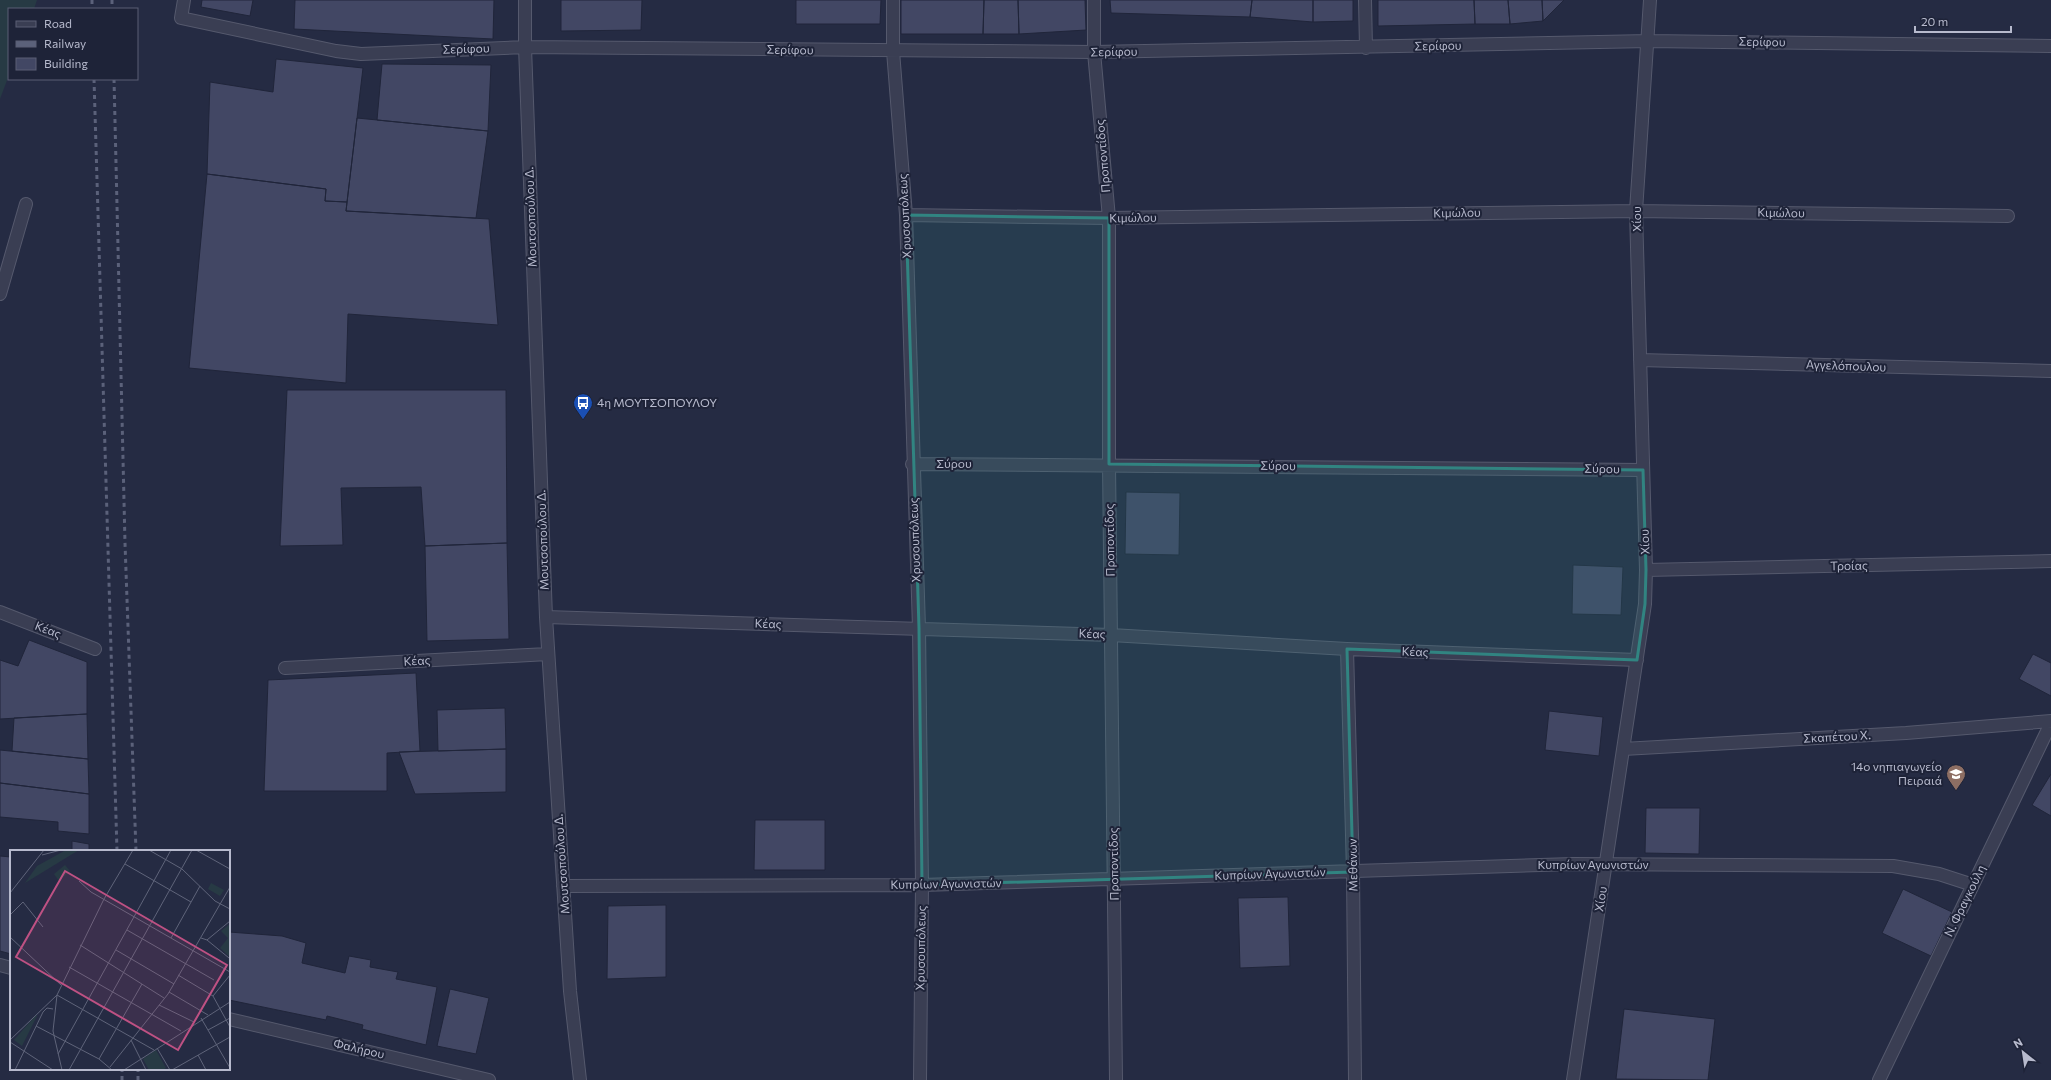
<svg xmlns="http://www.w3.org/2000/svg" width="2051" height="1080" font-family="Commissioner,sans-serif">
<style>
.green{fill:#273a44}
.building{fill:#424764;stroke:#20253a}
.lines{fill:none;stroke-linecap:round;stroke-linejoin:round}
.minor-casing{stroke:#55596d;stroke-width:14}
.minor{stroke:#3a3e53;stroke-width:12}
.rail{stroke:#5b617a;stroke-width:3;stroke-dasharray:4 4;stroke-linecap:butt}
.marked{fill:#318481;fill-opacity:0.2;stroke:#318481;stroke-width:3;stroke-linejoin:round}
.labels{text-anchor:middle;stroke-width:4;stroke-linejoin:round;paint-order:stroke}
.street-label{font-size:12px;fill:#b7bacd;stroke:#1e2338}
.poi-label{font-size:12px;fill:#b7bacd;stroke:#1e2338;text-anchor:start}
.inset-road{fill:none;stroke:#5f647a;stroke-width:1}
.view{fill:#be5183;fill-opacity:0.15;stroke:#be5183;stroke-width:2}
.inset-edge{fill:none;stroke:#b7bacd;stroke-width:2}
</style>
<rect width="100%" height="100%" fill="#252b43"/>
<!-- green -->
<path class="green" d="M 0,0 L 37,0 L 34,9 L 9,9 L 9,75 L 0,99 Z"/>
<!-- building -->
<path class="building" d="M 202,0 L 253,0 L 250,16 L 201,7 Z
M 295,0 L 494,0 L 493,39 L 294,29 Z
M 561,0 L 642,0 L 641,30 L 561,31 Z
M 796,0 L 881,0 L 880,24 L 796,24 Z
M 901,0 L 984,0 L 983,34 L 901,34 Z
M 984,0 L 1018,0 L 1019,34 L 983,34 Z
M 1018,0 L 1085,0 L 1086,30 L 1019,34 Z
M 1110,0 L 1252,0 L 1250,17 L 1111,13 Z
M 1252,0 L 1313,0 L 1313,22 L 1250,17 Z
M 1313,0 L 1353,0 L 1353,21 L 1313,22 Z
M 1378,0 L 1474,0 L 1475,24 L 1378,26 Z
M 1474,0 L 1508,0 L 1510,24 L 1475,24 Z
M 1508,0 L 1542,0 L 1543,21 L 1510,24 Z
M 1542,0 L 1564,0 L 1543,21 Z
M 276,59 L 363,68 L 347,202 L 325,201 L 326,189 L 207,174 L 210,82 L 273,92 Z
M 382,64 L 491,65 L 488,131 L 377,120 Z
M 357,118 L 488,131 L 476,218 L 346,211 Z
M 207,174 L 326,189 L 325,201 L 347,202 L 346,211 L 489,219 L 498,325 L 348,314 L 346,383 L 189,368 Z
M 287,390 L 506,390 L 507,543 L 425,546 L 421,487 L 341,488 L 343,545 L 280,546 Z
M 1126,492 L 1180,493 L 1179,555 L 1125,554 Z
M 507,543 L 509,639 L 427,641 L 425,546 Z
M 1573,565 L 1623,567 L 1621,615 L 1572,614 Z
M 29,640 L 87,662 L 87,714 L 0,719 L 0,660 L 18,666 Z
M 2033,654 L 2051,663 L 2051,696 L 2019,679 Z
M 416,673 L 420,751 L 387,753 L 387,791 L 264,791 L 268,680 Z
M 505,708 L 506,749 L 438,751 L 437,710 Z
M 1549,711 L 1603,717 L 1599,756 L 1545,750 Z
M 87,714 L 88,759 L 12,751 L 14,718 Z
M 506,749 L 506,792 L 415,794 L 399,752 Z
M 0,750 L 88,759 L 89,794 L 0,783 Z
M 2051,774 L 2051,816 L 2032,805 Z
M 0,783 L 89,794 L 89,834 L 58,831 L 58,822 L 0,817 Z
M 1646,808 L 1700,808 L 1699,854 L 1645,853 Z
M 755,820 L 825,820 L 825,870 L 754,870 Z
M 72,841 L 89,844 L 89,851 L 72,851 Z
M 0,856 L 11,857 L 11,954 L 0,951 Z
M 1903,889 L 1952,912 L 1931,956 L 1882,933 Z
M 1288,897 L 1290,966 L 1240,968 L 1238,898 Z
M 666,905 L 666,977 L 607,979 L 608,906 Z
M 229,932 L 282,936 L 306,943 L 302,963 L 345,973 L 349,956 L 371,960 L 370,967 L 398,972 L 396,979 L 437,987 L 426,1045 L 362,1029 L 363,1025 L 327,1016 L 326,1020 L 229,1000 Z
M 450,989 L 489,998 L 476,1054 L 437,1046 Z
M 1624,1009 L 1715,1019 L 1708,1080 L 1616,1079 Z"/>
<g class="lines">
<!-- minor casing -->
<g class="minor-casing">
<path id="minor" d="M 184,0 L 181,18 L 336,51 L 361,54 L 525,47 L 1094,52 L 1649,41 L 2051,46
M 525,0 L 525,47 L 546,617 L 570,991 L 580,1080
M 893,0 L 893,51 L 906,215 L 919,628 L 922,885 L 920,1080
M 1094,0 L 1094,52 L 1109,218 L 1109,464 L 1116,1080
M 1365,0 L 1366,48
M 906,215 L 1109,218 L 1636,211 L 2008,216
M 0,294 L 26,204
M 1640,360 L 2051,371
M 912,464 L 1643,470
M 1646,570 L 2051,561
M 0,612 L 95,649
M 546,617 L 1111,635 L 1347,649 L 1637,660
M 1347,649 L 1353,872 L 1355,1080
M 285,668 L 548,654
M 1623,749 L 1906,733 L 2051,721
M 563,886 L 922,885 L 1573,864 L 1893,866 L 1939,874 L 1973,885
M 0,965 L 11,968
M 229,1019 L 489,1080
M 1573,1080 L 1645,604 L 1646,570 L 1636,211 L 1650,0
M 1879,1080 L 2051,723"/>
</g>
<!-- minor -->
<use href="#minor" class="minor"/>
<!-- rail -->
<path class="rail" d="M 92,0 L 92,9
M 112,0 L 112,9
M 94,79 L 117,851
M 114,79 L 125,543 L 136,851
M 122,1080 L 122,1069
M 138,1080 L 138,1069"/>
</g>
<!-- marked area -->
<path class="marked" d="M 906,215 L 1109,218 L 1109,464 L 1643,470 L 1646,570 L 1645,604 L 1637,660 L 1347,649 L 1353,872 L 922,885 L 919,628 Z"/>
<!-- icons -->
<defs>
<g id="bus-pin" transform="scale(1)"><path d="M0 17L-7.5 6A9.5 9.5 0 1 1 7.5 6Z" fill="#1a4fb4" stroke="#1e2338"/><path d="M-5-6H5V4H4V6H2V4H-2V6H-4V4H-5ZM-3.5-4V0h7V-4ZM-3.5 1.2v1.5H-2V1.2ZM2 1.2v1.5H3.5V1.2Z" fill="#fff"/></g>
<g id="school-pin" transform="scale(1)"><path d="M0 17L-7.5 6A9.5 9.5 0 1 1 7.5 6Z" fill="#8d6e63" stroke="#1e2338"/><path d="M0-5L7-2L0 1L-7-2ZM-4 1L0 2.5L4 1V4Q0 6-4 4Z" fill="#fff"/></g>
</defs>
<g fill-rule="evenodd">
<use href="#bus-pin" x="583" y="403"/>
<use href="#school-pin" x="1956" y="774"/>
</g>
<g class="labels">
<!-- street labels -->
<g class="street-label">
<text transform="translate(1762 42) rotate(1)" y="4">Σερίφου</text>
<text transform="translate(1438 46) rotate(-1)" y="4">Σερίφου</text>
<text transform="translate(466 49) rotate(-2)" y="4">Σερίφου</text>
<text transform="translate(790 50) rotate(1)" y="4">Σερίφου</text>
<text transform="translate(1114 52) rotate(-1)" y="4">Σερίφου</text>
<text transform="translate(1103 156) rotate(-95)" y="4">Προποντίδος</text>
<text transform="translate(1457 213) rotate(-1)" y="4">Κιμώλου</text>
<text transform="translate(1781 213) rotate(1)" y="4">Κιμώλου</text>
<text transform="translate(905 216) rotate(-93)" y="4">Χρυσουπόλεως</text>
<text transform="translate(531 217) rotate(-92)" y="4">Μουτσοπούλου Δ.</text>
<text transform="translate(1133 218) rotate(-1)" y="4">Κιμώλου</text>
<text transform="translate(1637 219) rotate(-90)" y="4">Χίου</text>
<text transform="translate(1846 366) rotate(2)" y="4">Αγγελόπουλου</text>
<text x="954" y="468">Σύρου</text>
<text transform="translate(1278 466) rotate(1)" y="4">Σύρου</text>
<text transform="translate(1602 469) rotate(1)" y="4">Σύρου</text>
<text transform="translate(543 540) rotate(-92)" y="4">Μουτσοπούλου Δ.</text>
<text transform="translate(915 540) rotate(-92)" y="4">Χρυσουπόλεως</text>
<text transform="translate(1110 540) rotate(-91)" y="4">Προποντίδος</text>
<text transform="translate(1645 542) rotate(-92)" y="4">Χίου</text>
<text transform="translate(1849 566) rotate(-1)" y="4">Τροίας</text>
<text transform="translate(768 624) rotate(2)" y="4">Κέας</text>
<text transform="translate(48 630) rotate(21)" y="4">Κέας</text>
<text transform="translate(1092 634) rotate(2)" y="4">Κέας</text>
<text transform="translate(1415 652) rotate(2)" y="4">Κέας</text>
<text transform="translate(417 661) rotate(-3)" y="4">Κέας</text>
<text transform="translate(1837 737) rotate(-3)" y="4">Σκαπέτου Χ.</text>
<text transform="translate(562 864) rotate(-94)" y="4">Μουτσοπούλου Δ.</text>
<text transform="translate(1114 864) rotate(-91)" y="4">Προποντίδος</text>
<text transform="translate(1353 865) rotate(-91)" y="4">Μεθάνων</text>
<text x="1593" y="869">Κυπρίων Αγωνιστών</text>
<text transform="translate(1270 874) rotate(-2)" y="4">Κυπρίων Αγωνιστών</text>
<text transform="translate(946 884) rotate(-1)" y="4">Κυπρίων Αγωνιστών</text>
<text transform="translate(1601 899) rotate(-81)" y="4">Χίου</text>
<text transform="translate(1965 901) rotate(-64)" y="4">Ν. Φραγκούλη</text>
<text transform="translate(921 948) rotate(-89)" y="4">Χρυσουπόλεως</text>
<text transform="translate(359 1049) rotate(13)" y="4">Φαλήρου</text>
</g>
<!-- poi labels -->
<g class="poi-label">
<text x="597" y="407">4η ΜΟΥΤΣΟΠΟΥΛΟΥ</text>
<text x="1942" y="771" text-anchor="end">14ο νηπιαγωγείο<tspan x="1942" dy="14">Πειραιά</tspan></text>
</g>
</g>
<!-- overview -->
<g transform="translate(10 850)">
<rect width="220" height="220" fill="#252b43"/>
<path d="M 56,0 L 69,0 L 15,33 L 27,16 ZM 55,15 L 60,21 L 49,31 L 44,24 ZM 201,33 L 214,40 L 210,46 L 198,39 ZM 220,74 L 220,107 L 210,98 L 218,88 L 211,81 ZM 26,165 L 27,166 L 12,196 L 4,190 ZM 146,200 L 156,218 L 153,220 L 139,220 L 133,209 Z" fill="#273a44"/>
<path class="inset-road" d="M 139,0 L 172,19 L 205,51 L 220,59M 186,0 L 220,19M 32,5 L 51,0M 115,14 L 181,52M 69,31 L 81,42 L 220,122M 0,43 L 34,0M 0,65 L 13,52 L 33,77M 117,80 L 204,130M 0,87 L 51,135M 161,88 L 190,36M 191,88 L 197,90 L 220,71M 197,90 L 219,108M 70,95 L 154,148M 106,100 L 164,134M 59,117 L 171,181M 168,125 L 203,146 L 220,177M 159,142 L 198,165M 203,146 L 220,125M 149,155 L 184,172M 191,168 L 220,218M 26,176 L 89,209 L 102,220M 198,180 L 220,168M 0,190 L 47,145 L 144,200M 121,190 L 136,220M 0,192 L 43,220M 147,198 L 160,220M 48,204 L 161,0M 188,205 L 196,220M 89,209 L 132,134M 100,217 L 158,144 L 220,37M 5,220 L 33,162 L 37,158 L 43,159M 52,220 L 43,181 L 47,145 L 94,49 L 123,0M 59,220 L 182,0M 114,220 L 220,152M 162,220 L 220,187"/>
<path class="view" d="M 55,21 L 217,115 L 168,200 L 6,107 Z"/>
<rect width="220" height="220" class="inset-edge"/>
</g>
<!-- legend -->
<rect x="8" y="8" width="130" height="72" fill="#1e2338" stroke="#5b5f74"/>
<rect x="16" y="21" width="20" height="6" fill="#3a3e53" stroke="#5b5f74"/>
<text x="44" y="28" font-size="12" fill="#b7bacd">Road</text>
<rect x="16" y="41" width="20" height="6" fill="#5b617a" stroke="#5b5f74"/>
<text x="44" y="48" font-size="12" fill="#b7bacd">Railway</text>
<rect x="16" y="58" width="20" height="12" fill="#424764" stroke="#5b5f74"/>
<text x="44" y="68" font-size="12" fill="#b7bacd">Building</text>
<!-- north arrow -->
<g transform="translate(2023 1052) rotate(330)" stroke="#1e2338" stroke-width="3" paint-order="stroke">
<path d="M0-3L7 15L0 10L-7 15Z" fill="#b7bacd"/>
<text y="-6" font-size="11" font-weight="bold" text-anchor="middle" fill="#b7bacd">N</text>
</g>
<!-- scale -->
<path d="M1915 26v6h96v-6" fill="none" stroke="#b7bacd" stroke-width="2"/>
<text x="1921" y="26" font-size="12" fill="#b7bacd" stroke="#1e2338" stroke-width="3" paint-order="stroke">20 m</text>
</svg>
